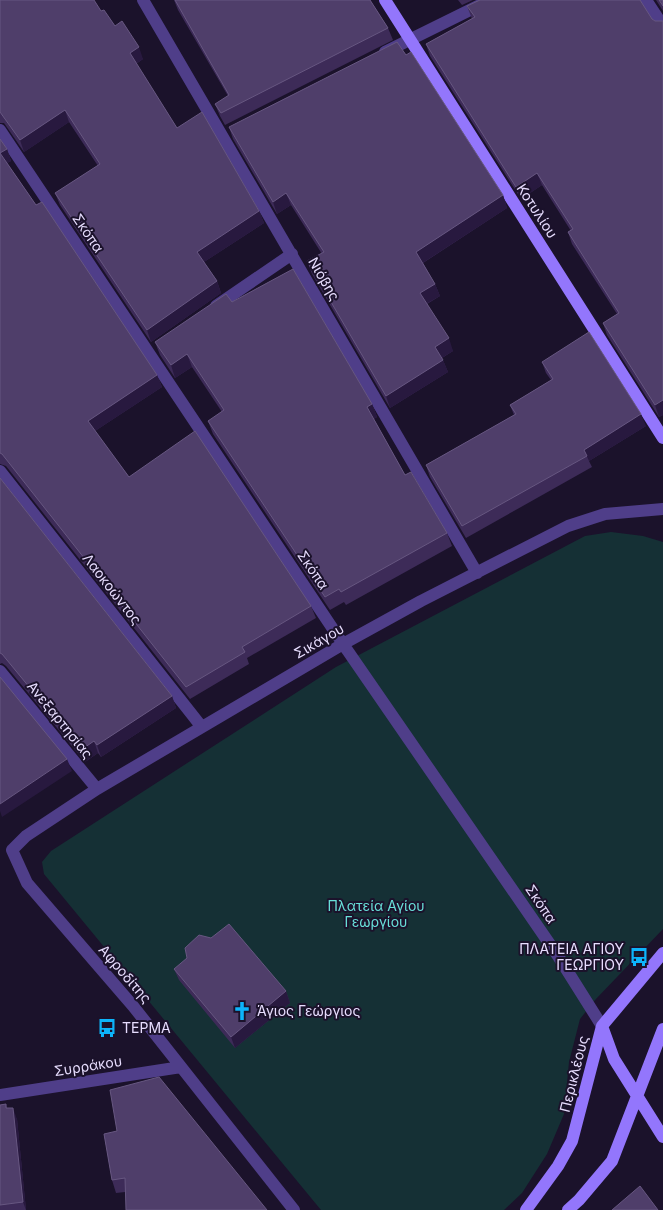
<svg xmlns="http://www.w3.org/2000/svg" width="663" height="1210" font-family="Inter,sans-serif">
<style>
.green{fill:#153035}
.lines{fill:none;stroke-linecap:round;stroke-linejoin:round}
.street{stroke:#4f3e89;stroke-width:12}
.secondary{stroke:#9376fc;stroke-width:12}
.wall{fill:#3d2b58}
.shaded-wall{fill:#28193f}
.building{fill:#4f3e6a;stroke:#675781}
.labels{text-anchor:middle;stroke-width:4;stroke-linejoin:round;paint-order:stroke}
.street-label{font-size:14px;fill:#e7ddfe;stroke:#1b122b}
.park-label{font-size:14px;fill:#68dfd8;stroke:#1b122b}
.poi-label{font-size:14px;fill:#e7ddfe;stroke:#1b122b;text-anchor:start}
</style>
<rect width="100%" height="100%" fill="#1b122b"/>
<!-- green -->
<path class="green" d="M 611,532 L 643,536 L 663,542 L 663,929 L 595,1000 L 580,1019 L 569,1062 L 564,1114 L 547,1154 L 522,1193 L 504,1210 L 321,1210 L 44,874 L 42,862 L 51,851 L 336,667 L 585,536 Z"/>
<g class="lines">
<!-- street -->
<path class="street" d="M 143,0 L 477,573
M 646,0 L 663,26
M 385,52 L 490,0
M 0,130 L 343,644 L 558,956 L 602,1026
M 216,306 L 292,254
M 0,471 L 201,726
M 0,671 L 97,789
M 12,850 L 26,836 L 97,789 L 343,644 L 421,601 L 568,526 L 605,514 L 663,509
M 12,850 L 27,883 L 133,1006 L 294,1210
M 0,1095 L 181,1067"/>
<!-- secondary -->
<path class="secondary" d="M 385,0 L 663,438
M 602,1026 L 614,1059 L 663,1137
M 526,1210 L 558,1166 L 572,1141 L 602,1026 L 663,953
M 568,1210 L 579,1200 L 612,1161 L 663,1029"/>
</g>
<!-- wall -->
<path class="wall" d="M 0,0 L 101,11 L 115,26 L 143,59 L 136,64 L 177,128 L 259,211 L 264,223 L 204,262 L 217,281 L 221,293 L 151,342 L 60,205 L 55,193 L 98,166 L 69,122 L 24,152 L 4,123 L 0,123 Z
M 174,0 L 370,0 L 388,28 L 393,40 L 225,125 L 220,116 L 215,104 L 228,96 L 178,10 Z
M 458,0 L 473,0 L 462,5 Z
M 656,0 L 663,0 L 663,11 Z
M 467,6 L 652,19 L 655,21 L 663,21 L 663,415 L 659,417 L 607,335 L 603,323 L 617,314 L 572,244 L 568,232 L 571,231 L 542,185 L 521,199 L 430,56 L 426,44 L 472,19 Z
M 229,127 L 503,195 L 507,208 L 423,263 L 435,284 L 440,296 L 427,304 L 453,351 L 442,358 L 448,372 L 390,408 L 312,274 L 307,261 L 322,254 L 291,205 L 277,214 L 233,139 Z
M 0,139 L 7,149 L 11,161 L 7,163 L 36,205 L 157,375 L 162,387 L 95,431 L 129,477 L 311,606 L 316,618 L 247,658 L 249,664 L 190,699 L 6,466 L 0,464 Z
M 232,302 L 372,404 L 377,417 L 374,419 L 405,475 L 447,533 L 452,546 L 346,605 L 344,602 L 330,610 L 213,434 L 208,421 L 222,412 L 192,367 L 175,378 L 160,355 L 155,342 Z
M 542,362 L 646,426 L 589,461 L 592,467 L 466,538 L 430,477 L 426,465 L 514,415 L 510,405 L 551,380 L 546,373 Z
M 0,478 L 172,696 L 176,708 L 101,757 L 98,753 L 85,762 L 6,666 L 2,663 L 0,664 Z
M 174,969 L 286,991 L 290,1003 L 235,1048 L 179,980 Z
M 6,1104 L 7,1108 L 17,1119 L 26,1210 L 0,1210 L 0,1105 Z
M 104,1134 L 267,1210 L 125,1192 L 116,1193 L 112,1180 Z"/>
<!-- shaded-wall -->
<path class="shaded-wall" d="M 139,47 L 143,59 L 134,65 L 130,53 Z
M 65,110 L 69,122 L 24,152 L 20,140 Z
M 7,149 L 11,161 L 4,165 L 0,153 Z
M 537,173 L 542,185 L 521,199 L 516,187 Z
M 286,193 L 291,205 L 277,214 L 273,202 Z
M 503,195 L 507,208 L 421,264 L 416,252 Z
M 259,211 L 264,223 L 201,264 L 197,252 Z
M 217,281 L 221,293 L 151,342 L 147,330 Z
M 435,284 L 440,296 L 424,305 L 420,293 Z
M 449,338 L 453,351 L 440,359 L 435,347 Z
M 187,354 L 192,367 L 175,378 L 171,365 Z
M 443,360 L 448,372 L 390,408 L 386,396 Z
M 157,375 L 162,387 L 92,433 L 88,421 Z
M 663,400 L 663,415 L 659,417 L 655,405 Z
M 372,404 L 377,417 L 372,420 L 367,407 Z
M 641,414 L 646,426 L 589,461 L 584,450 Z
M 172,696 L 176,708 L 101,757 L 97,745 Z
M 94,741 L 98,753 L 85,762 L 81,750 Z
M 67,759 L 72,771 L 2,817 L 0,811 L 0,804 Z
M 286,991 L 290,1003 L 235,1048 L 231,1037 Z
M 13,1108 L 17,1119 L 26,1210 L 23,1202 Z"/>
<!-- building -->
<path class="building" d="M 0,0 L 94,0 L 101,11 L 104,10 L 115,26 L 122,21 L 139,47 L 130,53 L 177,128 L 202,112 L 259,211 L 197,252 L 217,281 L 147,330 L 55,193 L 100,164 L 65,110 L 20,140 L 0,112 Z
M 175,0 L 370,0 L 388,28 L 221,113 L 215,104 L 229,95 Z
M 480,0 L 640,0 L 652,19 L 655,21 L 663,21 L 663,400 L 655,405 L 603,323 L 619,313 L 568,232 L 573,229 L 537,173 L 516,187 L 426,44 L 475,17 L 467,6 Z
M 659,0 L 663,0 L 663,6 Z
M 397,42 L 406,55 L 411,52 L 503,195 L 416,252 L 435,284 L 420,293 L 449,338 L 435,347 L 443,360 L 386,396 L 307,261 L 324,252 L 286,193 L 273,202 L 229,127 Z
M 0,139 L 7,149 L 0,153 L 36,205 L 42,202 L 157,375 L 88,421 L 129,477 L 195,431 L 311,606 L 242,647 L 245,652 L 186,687 L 2,454 L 0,453 Z
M 293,269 L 372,404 L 367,407 L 405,475 L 411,472 L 447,533 L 341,592 L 339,589 L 325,597 L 208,421 L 224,410 L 187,354 L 171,365 L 155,342 L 226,294 L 232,302 Z
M 589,332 L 641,414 L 584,450 L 587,456 L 462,526 L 426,465 L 516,414 L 510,405 L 553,379 L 542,362 Z
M 0,478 L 172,696 L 97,745 L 94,741 L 81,750 L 2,654 L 0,653 Z
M 0,677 L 67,759 L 0,804 Z
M 229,924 L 286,991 L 231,1037 L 174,969 L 187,958 L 185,948 L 199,935 L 211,938 Z
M 159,1077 L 267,1210 L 126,1210 L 125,1178 L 112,1180 L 104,1134 L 117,1131 L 110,1090 Z
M 6,1104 L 6,1108 L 13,1108 L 23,1202 L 0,1205 L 0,1105 Z
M 640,1186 L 658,1210 L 612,1210 Z"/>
<!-- icons -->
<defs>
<g id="bus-bare" transform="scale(1.5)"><path d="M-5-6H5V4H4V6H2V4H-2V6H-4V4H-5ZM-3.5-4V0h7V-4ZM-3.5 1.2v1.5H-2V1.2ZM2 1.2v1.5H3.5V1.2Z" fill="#0db4fa" stroke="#1b122b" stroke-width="2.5" paint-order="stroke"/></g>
<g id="church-bare" transform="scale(1.5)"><path d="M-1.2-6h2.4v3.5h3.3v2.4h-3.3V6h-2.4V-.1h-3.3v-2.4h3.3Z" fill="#0db4fa" stroke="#1b122b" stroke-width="2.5" paint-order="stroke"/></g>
</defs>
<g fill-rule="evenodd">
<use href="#bus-bare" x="639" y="957"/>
<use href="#church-bare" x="242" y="1011"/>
<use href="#bus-bare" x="107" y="1028"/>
</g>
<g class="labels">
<!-- street labels -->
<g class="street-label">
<text transform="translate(537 211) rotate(57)" y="5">Κοτυλίου</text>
<text transform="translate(88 233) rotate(56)" y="5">Σκόπα</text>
<text transform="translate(324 279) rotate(60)" y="5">Νιόβης</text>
<text transform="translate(313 570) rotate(56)" y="5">Σκόπα</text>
<text transform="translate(112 589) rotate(52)" y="5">Λαοκοώντος</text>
<text transform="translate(319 641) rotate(-30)" y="5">Σικάγου</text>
<text transform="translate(60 720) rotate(51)" y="5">Ανεξαρτησίας</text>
<text transform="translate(541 904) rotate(56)" y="5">Σκόπα</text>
<text transform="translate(125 974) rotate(49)" y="5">Αφροδίτης</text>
<text transform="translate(88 1066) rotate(-9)" y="5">Συρράκου</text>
<text transform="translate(574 1074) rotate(-76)" y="5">Περικλέους</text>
</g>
<!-- park labels -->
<g class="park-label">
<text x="376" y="911">Πλατεία Αγίου<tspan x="376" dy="16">Γεωργίου</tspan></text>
</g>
<!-- poi labels -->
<g class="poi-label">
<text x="624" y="954" text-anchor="end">ΠΛΑΤΕΙΑ ΑΓΙΟΥ<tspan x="624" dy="16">ΓΕΩΡΓΙΟΥ</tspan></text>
<text x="257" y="1016">Άγιος Γεώργιος</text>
<text x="122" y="1033">ΤΕΡΜΑ</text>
</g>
</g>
</svg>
